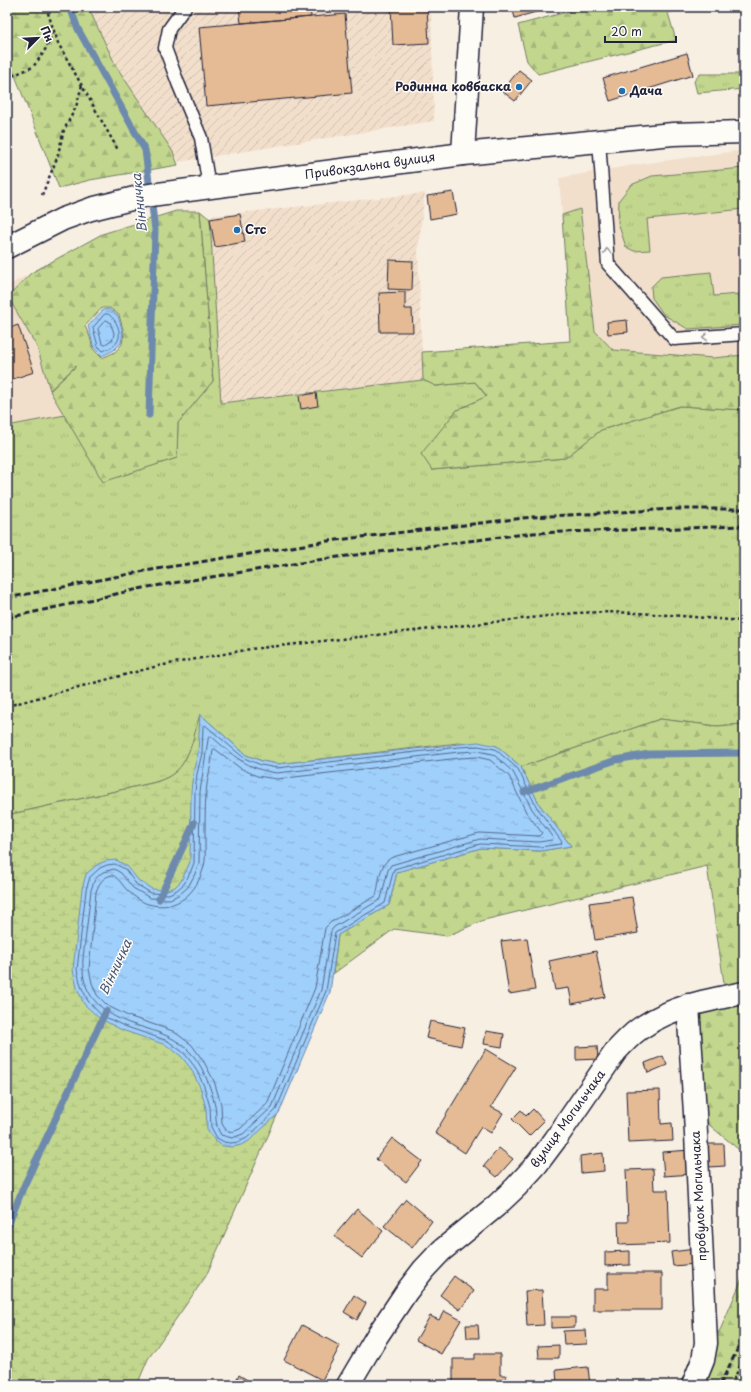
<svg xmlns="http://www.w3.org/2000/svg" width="751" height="1392" font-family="'Playpen Sans',sans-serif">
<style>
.built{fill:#f2dfcb}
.industrial{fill:url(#industrial-furrows)}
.grass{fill:url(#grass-tufts);stroke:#727c64}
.forest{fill:url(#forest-firs);stroke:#727c64;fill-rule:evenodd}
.wetland{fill:url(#wetland-marsh);stroke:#727c64}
.water{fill:url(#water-ripples);stroke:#6d8aae}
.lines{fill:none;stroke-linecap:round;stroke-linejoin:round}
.shore{stroke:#546788;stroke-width:1}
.stream{stroke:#6d8aae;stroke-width:7}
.building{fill:#e4bb94;stroke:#22223b}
.service-casing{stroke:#22223b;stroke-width:15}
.minor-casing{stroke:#22223b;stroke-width:25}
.tertiary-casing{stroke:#22223b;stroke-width:25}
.path{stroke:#22223b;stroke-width:2.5;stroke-dasharray:3 3;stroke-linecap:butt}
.service{stroke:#fdfcf7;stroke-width:12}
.minor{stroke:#fdfcf7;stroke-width:22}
.tertiary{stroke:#fdfcf7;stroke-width:22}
.rail{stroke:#22223b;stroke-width:3;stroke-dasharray:6 3;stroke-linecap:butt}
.oneway{stroke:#9a9aa2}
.poi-dot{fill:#1f6fb2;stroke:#fdfcf7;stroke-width:1.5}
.labels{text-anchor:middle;stroke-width:3;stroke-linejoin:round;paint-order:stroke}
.poi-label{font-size:12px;font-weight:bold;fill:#22223b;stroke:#fdfcf7;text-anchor:start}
.street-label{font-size:12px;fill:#22223b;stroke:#fdfcf7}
.water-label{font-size:13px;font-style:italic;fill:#485675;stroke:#fdfcf7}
</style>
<defs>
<pattern id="industrial-furrows" width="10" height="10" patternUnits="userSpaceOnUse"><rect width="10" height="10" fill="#f2dfcb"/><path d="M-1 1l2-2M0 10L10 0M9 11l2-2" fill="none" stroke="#cfbfaf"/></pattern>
<pattern id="grass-tufts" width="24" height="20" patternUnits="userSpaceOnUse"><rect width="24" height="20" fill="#c2d78d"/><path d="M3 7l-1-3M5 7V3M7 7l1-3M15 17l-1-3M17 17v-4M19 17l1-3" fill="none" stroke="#a6b87b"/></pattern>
<pattern id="forest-firs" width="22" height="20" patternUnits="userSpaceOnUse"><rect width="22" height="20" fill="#c2d78d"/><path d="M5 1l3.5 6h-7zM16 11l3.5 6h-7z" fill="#a6b87b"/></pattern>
<pattern id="wetland-marsh" width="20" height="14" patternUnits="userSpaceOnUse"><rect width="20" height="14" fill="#c2d78d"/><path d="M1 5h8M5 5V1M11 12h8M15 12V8" fill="none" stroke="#a6b87b"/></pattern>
<pattern id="water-ripples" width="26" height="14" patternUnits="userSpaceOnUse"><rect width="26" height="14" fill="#9fcffb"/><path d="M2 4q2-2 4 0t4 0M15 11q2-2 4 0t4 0" fill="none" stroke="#89b1d8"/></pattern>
</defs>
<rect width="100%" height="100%" fill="#f8efe3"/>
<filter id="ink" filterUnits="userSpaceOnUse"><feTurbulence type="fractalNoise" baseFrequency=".025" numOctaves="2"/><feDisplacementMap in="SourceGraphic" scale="8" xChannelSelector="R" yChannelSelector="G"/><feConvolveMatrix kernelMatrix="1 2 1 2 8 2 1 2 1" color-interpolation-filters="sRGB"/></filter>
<g filter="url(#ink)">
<!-- built -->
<path class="built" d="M 744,150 L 744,355 L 713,359 L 613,350 L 595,331 L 580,209 L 562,215 L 559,178 L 633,165 Z
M 31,273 L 8,297 L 37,347 L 50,390 L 65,415 L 7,426 L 7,286 Z"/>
<!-- industrial -->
<path class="industrial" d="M 88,7 L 431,7 L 434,121 L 179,162 L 116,66 Z
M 425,193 L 418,249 L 423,380 L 221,403 L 209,216 Z"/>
<!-- grass -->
<path class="grass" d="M 700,74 L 744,74 L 744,89 L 697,93 L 694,81 Z
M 744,168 L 744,209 L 647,219 L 650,250 L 634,251 L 626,247 L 618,223 L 619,200 L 631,185 L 652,176 Z
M 200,211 L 210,219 L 221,403 L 423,380 L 436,386 L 475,382 L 487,397 L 457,410 L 422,454 L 432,470 L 565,458 L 601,430 L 680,406 L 744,410 L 744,724 L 717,726 L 660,719 L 521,767 L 497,746 L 458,743 L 277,764 L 262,761 L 246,755 L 200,715 C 193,737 190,767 166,778 C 162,780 156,782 152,783 L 7,815 L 7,426 L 65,415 L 103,481 L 177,458 L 178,423 L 213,381 Z
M 711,272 L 714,296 L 739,294 L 742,325 L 688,329 L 664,315 L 652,298 L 651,287 L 661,277 Z"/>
<!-- forest -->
<path class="forest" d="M 10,7 L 88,7 L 116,66 L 173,152 L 178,165 L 90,180 L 59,188 L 7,55 L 7,10 Z
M 585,7 L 689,7 L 668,13 L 676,40 L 538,74 L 527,61 L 518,25 Z
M 580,209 L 595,331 L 613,350 L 713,358 L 744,355 L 744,410 L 680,406 L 601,430 L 565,458 L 432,470 L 421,454 L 457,410 L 487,396 L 475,382 L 436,386 L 423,380 L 422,352 L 570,341 L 562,215 Z
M 176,211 L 200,211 L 213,381 L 178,423 L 177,458 L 103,482 L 50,391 L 76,366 L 50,390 L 37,347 L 8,297 L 31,273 L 102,234 ZM 102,308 L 110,308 L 119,315 L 124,333 L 122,344 L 115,352 L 102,358 L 93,349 L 90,337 L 85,326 Z
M 660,719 L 717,726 L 744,724 L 744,1154 L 695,1113 L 688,1005 L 726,997 L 707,866 L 484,920 L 447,936 L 394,929 L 333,974 L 338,935 L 389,905 L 397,872 L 481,848 L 540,851 L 571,846 L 539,804 L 521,767 Z
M 744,1274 L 744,1385 L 693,1385 L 703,1360 L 721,1328 Z"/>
<!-- wetland -->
<path class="wetland" d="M 200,714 L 246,755 L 298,1068 L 206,1276 L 148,1359 L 137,1385 L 7,1385 L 7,815 L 152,783 C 156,782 162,780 166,778 C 190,767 193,737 200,714 Z"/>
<!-- water -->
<path class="water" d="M 109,309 L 118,316 L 123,332 L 121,343 L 114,350 L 102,356 L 94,348 L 88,326 L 103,310 Z
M 200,714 L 246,755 L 262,761 L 277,764 L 478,742 L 497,746 L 521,767 L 539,804 L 571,846 L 540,851 L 481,848 L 397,872 L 389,905 L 338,935 L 330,992 L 279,1113 L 249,1141 L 241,1145 L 232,1147 L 223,1146 L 215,1141 L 207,1129 L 206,1108 L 200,1087 L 191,1069 L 181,1056 L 166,1045 L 122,1030 L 99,1018 L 84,1004 L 77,988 L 73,970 L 82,889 L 86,874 L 98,864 L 106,861 L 116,860 L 127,866 L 139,881 L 152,889 L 167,890 L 175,887 L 181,881 L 186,871 L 190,862 L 191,792 L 193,773 L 198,753 Z"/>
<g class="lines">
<!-- shore -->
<path class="shore" d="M 105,314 L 108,314 C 116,319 123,333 117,342 C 114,347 108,349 103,351 L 98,346 L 93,328 Z
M 106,320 L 110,322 L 114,333 L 113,339 L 104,345 L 102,343 L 98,329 Z
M 205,725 L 244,758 L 261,765 L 277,768 L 459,747 L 478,746 L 495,749 L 518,769 L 536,806 L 562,842 L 561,844 L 540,847 L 480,844 L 394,869 L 385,903 L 335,933 L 326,991 L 276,1110 L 247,1138 L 239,1142 L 231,1143 L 224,1142 L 217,1138 L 211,1127 L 210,1107 L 204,1086 L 195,1067 L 184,1053 L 168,1041 L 124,1026 L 101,1015 L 88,1001 L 81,986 L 77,970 L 86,890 L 90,877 L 100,868 L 107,865 L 115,864 L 125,869 L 136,884 L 151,893 L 169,894 L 177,890 L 184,884 L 190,873 L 194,863 L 195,792 L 197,774 L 202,753 L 203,727 Z
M 209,736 L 211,736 C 234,756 246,769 277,773 L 459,752 L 477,751 L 493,754 L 513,772 L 532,809 L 553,838 L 552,840 L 539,842 L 480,839 L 391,865 L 388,870 L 381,899 L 334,927 L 331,931 L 321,990 L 272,1107 L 243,1134 L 232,1138 L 221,1135 C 214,1124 217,1117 215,1106 C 211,1087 202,1062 187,1049 C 171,1034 150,1030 129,1023 C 105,1014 83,997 83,969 C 82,960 84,951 85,942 C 87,925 89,908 91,890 L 95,879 L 103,872 L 114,869 L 121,873 L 133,888 L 150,898 L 170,899 L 180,894 L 188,887 L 194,876 L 199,864 L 200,792 Z
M 215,749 L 240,768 L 257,776 L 277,779 L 460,758 L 477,757 L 490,760 L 509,776 L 526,812 L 542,833 L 539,836 L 479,833 L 393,857 C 378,863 380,882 376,896 L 331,922 L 325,928 L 315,988 L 267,1104 L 240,1129 L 232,1132 L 226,1130 L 222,1124 L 221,1104 L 214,1081 L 204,1062 L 192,1045 L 173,1031 L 128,1016 L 108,1006 L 97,995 L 92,983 L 89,969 L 96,892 C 99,883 103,877 112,875 C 119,878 122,885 127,890 C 132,895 141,902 148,904 C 177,912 197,893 204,866 C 206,859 205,851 205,845 C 205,827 205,810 206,792 C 207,778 212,764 213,750 Z"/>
<!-- stream -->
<path class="stream" d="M 70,7 L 78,29 L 145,150 L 155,230 L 149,415
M 524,792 L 616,760 L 649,754 L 744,753
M 159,899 L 194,823
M 7,1228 L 23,1188 L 106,1011"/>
</g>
<!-- building -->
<path class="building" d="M 239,7 L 310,7 L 311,17 L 241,23 Z
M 391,7 L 427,7 L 429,43 L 393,45 Z
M 512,7 L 553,7 L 515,18 Z
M 345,14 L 352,93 L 206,106 L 199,27 Z
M 687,53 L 693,75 L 610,101 L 603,78 Z
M 519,70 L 532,80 L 515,101 L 502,91 Z
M 453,192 L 457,214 L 430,219 L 427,196 Z
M 240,214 L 245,242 L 215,247 L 210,219 Z
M 389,260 L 413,261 L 412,290 L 388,289 Z
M 405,292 L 405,309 L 412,309 L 413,332 L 380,332 L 379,293 Z
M 627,320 L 628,332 L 608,334 L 607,322 Z
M 18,325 L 34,372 L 7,381 L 7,329 Z
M 316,393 L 318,406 L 301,409 L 299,396 Z
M 632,897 L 638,933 L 595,940 L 589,903 Z
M 527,938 L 535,990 L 509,994 L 501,941 Z
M 596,951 L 605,997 L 572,1004 L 569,988 L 555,990 L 549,961 Z
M 430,1021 L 465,1028 L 461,1046 L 426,1038 Z
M 486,1031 L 504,1034 L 502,1047 L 484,1044 Z
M 597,1046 L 598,1059 L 576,1060 L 576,1047 Z
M 486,1049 L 516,1067 L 491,1107 L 503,1113 L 491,1133 L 481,1127 L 465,1153 L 435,1133 Z
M 663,1056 L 667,1065 L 648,1073 L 645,1063 Z
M 660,1090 L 661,1124 L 672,1123 L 673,1141 L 628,1143 L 626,1091 Z
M 533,1109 L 544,1121 L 529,1136 L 512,1119 L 521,1110 L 526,1116 Z
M 392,1138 L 422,1161 L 406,1182 L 376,1159 Z
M 708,1144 L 724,1144 L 725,1166 L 709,1167 Z
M 499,1148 L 513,1159 L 497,1177 L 484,1166 Z
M 691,1150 L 693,1174 L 664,1176 L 662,1152 Z
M 603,1153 L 604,1171 L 581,1173 L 580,1156 Z
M 653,1169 L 654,1190 L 668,1190 L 670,1243 L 619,1245 L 618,1222 L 628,1222 L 626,1170 Z
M 406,1199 L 432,1221 L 412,1248 L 384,1226 Z
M 357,1209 L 383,1231 L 362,1258 L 334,1236 Z
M 695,1249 L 696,1264 L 673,1266 L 671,1252 Z
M 630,1251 L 630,1265 L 605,1266 L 605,1252 Z
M 608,1273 L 662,1273 L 662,1310 L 593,1310 L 593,1289 L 608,1289 Z
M 454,1276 L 474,1291 L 460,1310 L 440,1295 Z
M 542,1290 L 544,1325 L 527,1326 L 525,1291 Z
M 354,1295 L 366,1303 L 357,1320 L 344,1312 Z
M 444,1311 L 461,1320 L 441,1354 L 416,1340 L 430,1316 L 439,1320 Z
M 551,1317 L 575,1317 L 575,1327 L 551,1328 Z
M 302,1325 L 340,1346 L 322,1380 L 284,1360 Z
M 466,1325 L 478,1325 L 479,1338 L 467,1338 Z
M 586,1330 L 587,1344 L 564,1345 L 563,1331 Z
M 559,1345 L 559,1358 L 539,1358 L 538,1346 Z
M 475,1354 L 500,1354 L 500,1375 L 506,1375 L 506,1385 L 453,1385 L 453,1359 L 475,1359 Z
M 588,1367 L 590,1385 L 557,1385 L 556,1370 Z
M 239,1375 L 254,1384 L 254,1385 L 233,1385 Z"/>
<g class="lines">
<!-- service casing -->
<g class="service-casing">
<path id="service" d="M 185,7 L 169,29 L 165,48 L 178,83 L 201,138 L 209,187
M 599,141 L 608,264 L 674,339 L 744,334"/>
</g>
<!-- minor casing -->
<g class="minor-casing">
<path id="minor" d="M 463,154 L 472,7
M 688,1005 L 695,1113 L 706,1343 L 703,1360 L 693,1385
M 348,1385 L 377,1336 L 407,1291 L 424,1269 L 441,1251 L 496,1206 L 516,1187 L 537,1164 L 555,1140 L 616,1051 C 625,1042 633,1032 644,1026 C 674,1006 709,1000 744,993"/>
</g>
<!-- tertiary casing -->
<g class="tertiary-casing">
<path id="tertiary" d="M 7,247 L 63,219 L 91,209 L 143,196 L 463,154 L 673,134 L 744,132"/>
</g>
<!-- path -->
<path class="path" d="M 46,7 L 58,43 L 118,150
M 7,78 L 33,67 L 44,52 L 54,30
M 42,195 L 57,158 L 64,130 L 76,107 L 82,85
M 7,706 L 158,666 L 251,649 L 575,613 C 632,610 688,617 744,621
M 731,1385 L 744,1358"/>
<!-- service -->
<use href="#service" class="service"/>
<!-- minor -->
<use href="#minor" class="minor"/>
<!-- tertiary -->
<use href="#tertiary" class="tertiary"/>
<!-- rail -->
<path class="rail" d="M 7,598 L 145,571 L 328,541 L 532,517 L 673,509 L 744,509
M 7,618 L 148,587 L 331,558 L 533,533 L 744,526
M 720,1385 L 744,1336"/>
</g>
<!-- one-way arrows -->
<defs><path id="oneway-chevron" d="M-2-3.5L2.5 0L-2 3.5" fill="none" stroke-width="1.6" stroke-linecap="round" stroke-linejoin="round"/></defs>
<g class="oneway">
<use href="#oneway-chevron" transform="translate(607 251) rotate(-94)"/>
<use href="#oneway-chevron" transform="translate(705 337) rotate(176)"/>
</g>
</g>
<!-- markers -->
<g class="poi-dot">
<circle cx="519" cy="87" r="4"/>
<circle cx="622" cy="91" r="4"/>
<circle cx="237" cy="230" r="4"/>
</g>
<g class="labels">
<!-- poi labels -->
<g class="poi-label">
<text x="511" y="91" text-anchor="end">Родинна ковбаска</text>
<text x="630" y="95">Дача</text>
<text x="245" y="234">Стс</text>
</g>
<!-- street labels -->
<g class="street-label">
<text transform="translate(370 166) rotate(-8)" y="4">Привокзальна вулиця</text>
<text transform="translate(568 1119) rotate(-54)" y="4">вулиця Могильчака</text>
<text transform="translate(699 1196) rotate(-93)" y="4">провулок Могильчака</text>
</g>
<!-- water labels -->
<g class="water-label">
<text transform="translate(139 203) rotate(-96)" y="5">Вінничка</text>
<text transform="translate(115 967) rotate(-65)" y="5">Вінничка</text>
</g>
</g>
<!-- margin -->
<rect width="751" height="1392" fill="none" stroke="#fdfcf7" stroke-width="24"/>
<rect x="12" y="12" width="727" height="1368" fill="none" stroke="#22223b" stroke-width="1.5" filter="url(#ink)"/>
<!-- north arrow -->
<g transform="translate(38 38) rotate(66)" stroke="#fdfcf7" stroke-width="3" paint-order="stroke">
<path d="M0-3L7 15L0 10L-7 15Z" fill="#22223b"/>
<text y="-6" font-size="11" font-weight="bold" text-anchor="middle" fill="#22223b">Пн</text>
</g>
<!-- scale -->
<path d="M605 36v6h71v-6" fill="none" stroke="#22223b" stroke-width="2"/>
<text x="611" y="36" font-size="12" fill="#22223b" stroke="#fdfcf7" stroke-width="3" paint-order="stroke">20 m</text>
</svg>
